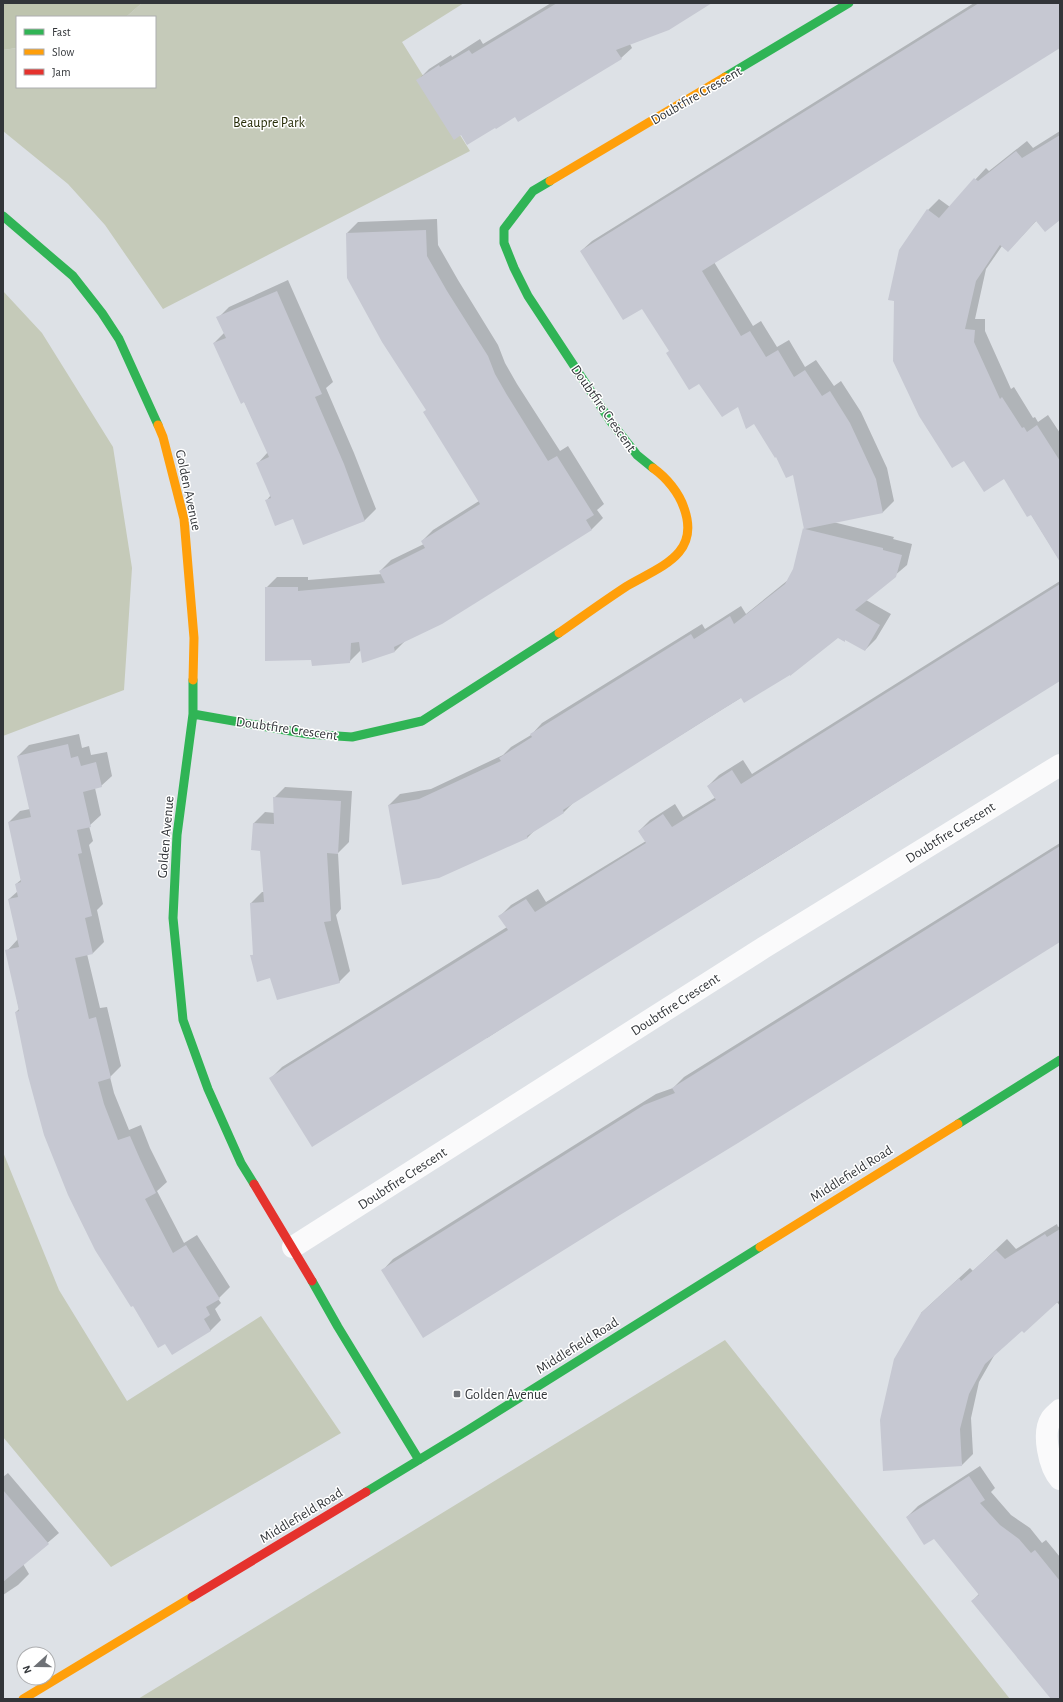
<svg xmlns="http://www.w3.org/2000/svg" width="1063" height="1702" font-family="'Alegreya Sans',sans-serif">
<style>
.green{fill:#c5cab9}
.forest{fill:#bec4ae}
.shadow{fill:#0003}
.building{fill:#c6c8d2}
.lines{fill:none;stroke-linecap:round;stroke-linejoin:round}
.street{stroke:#fafafb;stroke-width:22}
.fast{stroke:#30b455;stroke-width:9}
.slow{stroke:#ff9f0a;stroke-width:9}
.jam{stroke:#e5322d;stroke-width:9}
.poi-dot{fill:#6e7176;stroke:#fff;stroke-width:1.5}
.labels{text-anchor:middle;stroke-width:3;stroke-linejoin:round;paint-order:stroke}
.street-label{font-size:14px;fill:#323539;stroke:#fff}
.park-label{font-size:14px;fill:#282e09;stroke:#fff}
.poi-label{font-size:14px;fill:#323539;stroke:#fff;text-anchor:start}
</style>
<rect width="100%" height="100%" fill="#dde1e6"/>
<!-- green -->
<path class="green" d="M 142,3 L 464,3 L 402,42 L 470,151 L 163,309 L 105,225 L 68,184 L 3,131 L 3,50 L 17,48 L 17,87 L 155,87 L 155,17 L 126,17 Z
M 3,291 L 42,333 L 113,447 L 132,568 L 124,690 L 3,736 Z
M 3,1152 L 59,1290 L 127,1401 L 261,1316 L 341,1433 L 111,1567 L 3,1437 Z
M 725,1340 L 1010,1699 L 138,1699 Z"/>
<!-- forest -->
<path class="forest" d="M 3,3 L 142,3 L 126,17 L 17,17 L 17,48 L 3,50 Z"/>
<!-- shadow -->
<path class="shadow" d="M 551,3 L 711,3 L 630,44 L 632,48 L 621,58 L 516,116 L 495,126 L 462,134 L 418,80 L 429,69 L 451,55 L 452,57 L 480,39 L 483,44 Z
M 974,3 L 1060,3 L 1060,47 L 714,262 L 753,326 L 761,321 L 777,347 L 789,340 L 805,367 L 816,360 L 834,386 L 841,381 L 861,412 L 887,468 L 894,501 L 883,512 L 833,522 L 894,537 L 893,539 L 912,544 L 907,565 L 866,600 L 891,614 L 876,639 L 865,650 L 846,639 L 844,641 L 838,637 L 575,801 L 564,812 L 536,829 L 527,838 L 389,805 L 400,794 L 431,789 L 503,755 L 511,747 L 531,735 L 542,723 L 702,624 L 705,629 L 741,606 L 746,614 L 788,580 L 794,570 L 805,528 L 794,474 L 777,455 L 754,422 L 738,406 L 700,382 L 670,350 L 642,307 L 581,251 L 592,241 Z
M 1060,131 L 1060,219 L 1037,220 L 1008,251 L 1002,246 L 986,269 L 975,319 L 985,319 L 985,331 L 1011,389 L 1014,387 L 1033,418 L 1035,417 L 1038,422 L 1048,415 L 1060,433 L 1060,561 L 1031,514 L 1004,478 L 928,210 L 939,199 L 950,207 L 986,168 L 989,171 L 1027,141 L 1033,148 Z
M 437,219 L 438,245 L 458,280 L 498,345 L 505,363 L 517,384 L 560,451 L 568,446 L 604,504 L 597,510 L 603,518 L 592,529 L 441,623 L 406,640 L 395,651 L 361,650 L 349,662 L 312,659 L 266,588 L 277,577 L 308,577 L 308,580 L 382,574 L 380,571 L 391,560 L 424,544 L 422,541 L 433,530 L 479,501 L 427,410 L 347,233 L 358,222 Z
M 288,280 L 333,382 L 326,388 L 354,453 L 376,509 L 365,520 L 303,543 L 294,518 L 266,501 L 271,495 L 258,463 L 268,452 L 244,401 L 214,343 L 225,332 L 218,318 L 229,307 Z
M 1060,581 L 1060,680 L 763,866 L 578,979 L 487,1038 L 486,1037 L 271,1078 L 282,1067 L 507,927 L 500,916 L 511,905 L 538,889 L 546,902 L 646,841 L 639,831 L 650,820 L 675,804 L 683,817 L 716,797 L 708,786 L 719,775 L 743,760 L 752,774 Z
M 79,734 L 82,748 L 89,746 L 91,755 L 107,752 L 112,776 L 101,786 L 95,788 L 101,815 L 89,826 L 93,841 L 89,845 L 103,904 L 97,910 L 104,942 L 93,953 L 87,954 L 100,1008 L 107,1007 L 121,1066 L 110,1077 L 114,1093 L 129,1130 L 141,1125 L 150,1148 L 167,1182 L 157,1191 L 184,1243 L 197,1235 L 230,1287 L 218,1299 L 221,1303 L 215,1309 L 221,1320 L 210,1331 L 16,1012 L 19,1009 L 7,951 L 18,939 L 9,899 L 18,891 L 16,884 L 22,879 L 9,822 L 20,811 L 30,809 L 18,756 L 29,745 Z
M 285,787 L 352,791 L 349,842 L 338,853 L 341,909 L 336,915 L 350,971 L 339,982 L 271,977 L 252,956 L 254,953 L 251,903 L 262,892 L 264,892 L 261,850 L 254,823 L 265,812 L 275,813 L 274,798 Z
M 1060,843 L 1060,941 L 383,1270 L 393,1259 L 656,1094 L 673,1088 L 684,1077 Z
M 1057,1224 L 1058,1227 L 1060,1226 L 1060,1306 L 1057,1302 L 1022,1329 L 995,1354 L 979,1382 L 971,1418 L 973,1454 L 962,1465 L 921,1313 L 970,1268 L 973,1271 L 1007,1239 L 1016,1249 Z
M 980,1466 L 995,1488 L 991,1492 L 1011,1515 L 1030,1528 L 1042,1543 L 1046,1540 L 1060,1557 L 1060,1699 L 1053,1699 L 972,1601 L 979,1594 L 934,1537 L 907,1517 L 918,1506 Z
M 8,1473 L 59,1533 L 23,1564 L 29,1574 L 18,1585 L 3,1595 L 3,1477 Z"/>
<!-- building -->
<path class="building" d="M 557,3 L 712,3 L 669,30 L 616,50 L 622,59 L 518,122 L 515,117 L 496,129 L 495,128 L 467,145 L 461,135 L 454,140 L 416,80 L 439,65 L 440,67 L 469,50 L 472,54 Z
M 979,3 L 1060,3 L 1060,48 L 702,271 L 741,336 L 750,331 L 766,357 L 778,350 L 794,377 L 805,370 L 822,396 L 830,391 L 850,423 L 876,479 L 883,513 L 805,529 L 883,548 L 883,550 L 902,555 L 896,577 L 855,610 L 880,625 L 865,651 L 845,640 L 845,642 L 838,638 L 790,676 L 790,675 L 744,703 L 741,698 L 707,719 L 563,810 L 564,813 L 527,836 L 528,838 L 439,878 L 402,885 L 388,805 L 419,799 L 501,761 L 499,758 L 532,737 L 530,734 L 691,634 L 694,639 L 730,616 L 734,624 L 785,584 L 793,569 L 803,528 L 804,529 L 793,475 L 786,478 L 776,457 L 775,458 L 754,424 L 746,429 L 738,407 L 722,417 L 699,384 L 689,390 L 666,353 L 669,351 L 642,309 L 623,320 L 580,251 Z
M 1060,135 L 1060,220 L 1045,232 L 1036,221 L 1008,252 L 1000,245 L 976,281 L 965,329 L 975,330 L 974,342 L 1000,399 L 1002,397 L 1022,428 L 1024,427 L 1027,432 L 1037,425 L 1060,461 L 1060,562 L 1031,515 L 1027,517 L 1004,479 L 984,492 L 964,461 L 952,468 L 919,416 L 893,361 L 894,301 L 888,300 L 899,250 L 927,209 L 939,218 L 974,178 L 978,181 L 1016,151 L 1022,158 Z
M 426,230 L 427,256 L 447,291 L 488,356 L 495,374 L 507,395 L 548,461 L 557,456 L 594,515 L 586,520 L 592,530 L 442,624 L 394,647 L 395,652 L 362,663 L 359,642 L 351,643 L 350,663 L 312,666 L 311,660 L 265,661 L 265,587 L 298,587 L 298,591 L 385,583 L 379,571 L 425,548 L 421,541 L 480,504 L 423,412 L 426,410 L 382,342 L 347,278 L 346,233 Z
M 277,291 L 322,394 L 315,397 L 344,464 L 365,521 L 303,545 L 293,519 L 275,526 L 265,500 L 271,498 L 256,463 L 269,457 L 244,402 L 241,404 L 213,343 L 226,338 L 216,317 Z
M 1060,584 L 1060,681 L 312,1147 L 269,1078 L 508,930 L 498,916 L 526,899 L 535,912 L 646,843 L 638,831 L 663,814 L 672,827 L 714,801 L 716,800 L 707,786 L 732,770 L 741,784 Z
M 68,744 L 71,758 L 78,756 L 81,766 L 96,762 L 102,787 L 83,792 L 91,827 L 77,830 L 82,853 L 78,854 L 92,916 L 85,918 L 93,954 L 75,958 L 89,1019 L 96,1017 L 111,1078 L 98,1082 L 104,1104 L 118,1140 L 130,1136 L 140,1159 L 156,1193 L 145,1199 L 173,1253 L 186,1245 L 220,1299 L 206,1307 L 210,1315 L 204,1319 L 211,1331 L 172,1355 L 165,1344 L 158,1348 L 133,1306 L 131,1307 L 95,1250 L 68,1195 L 44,1135 L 28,1076 L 15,1012 L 19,1011 L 5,950 L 19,947 L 8,899 L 18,897 L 15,884 L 21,882 L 8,822 L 31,817 L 17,756 Z
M 273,797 L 341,801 L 338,854 L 327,853 L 331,921 L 324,922 L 340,983 L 277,1000 L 270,978 L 257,982 L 250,955 L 253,955 L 250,903 L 264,902 L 260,851 L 251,850 L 253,823 L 274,824 Z
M 1060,846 L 1060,942 L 738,1143 L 620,1215 L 423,1338 L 381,1270 L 644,1105 L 675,1093 L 672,1088 Z
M 1060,1229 L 1060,1300 L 1024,1333 L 1022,1331 L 985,1364 L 969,1394 L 960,1429 L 962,1466 L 883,1471 L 880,1420 L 894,1359 L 921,1313 L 959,1278 L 961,1281 L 996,1250 L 1005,1259 L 1045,1234 L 1047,1237 Z
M 969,1476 L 985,1500 L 980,1503 L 1000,1525 L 1019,1539 L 1031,1553 L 1035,1550 L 1060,1581 L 1060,1699 L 1051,1699 L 971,1601 L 979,1595 L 934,1539 L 924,1545 L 906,1517 Z
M 3,1490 L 49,1544 L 3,1582 Z"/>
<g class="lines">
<!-- street -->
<path class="street" d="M 293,1247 L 763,948 L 1060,765
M 1060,1410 C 1057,1413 1053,1416 1051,1419 C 1042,1433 1049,1467 1060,1479"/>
<!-- fast -->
<path class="fast" d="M 725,77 L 849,3
M 550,181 L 533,191 L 504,229 L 504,243 L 514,268 L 528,296 L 611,422 L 637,455 L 653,468
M 3,216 L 73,276 L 102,313 L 119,339 L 158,425
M 193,680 L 193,714 L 177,835 L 173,918 L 183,1020 L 208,1089 L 241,1163 L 254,1184
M 193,714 L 308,734 L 352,737 L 422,721 L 559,633
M 958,1124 L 1060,1060
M 312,1281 L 338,1327 L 419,1460
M 366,1492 L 468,1430 L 760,1247"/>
<!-- slow -->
<path class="slow" d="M 550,181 L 725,77
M 158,425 L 163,437 L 184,519 L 194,638 L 193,680
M 559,633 C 582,617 604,601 627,586 C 659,567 701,555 684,508 C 679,493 667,478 653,468
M 760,1247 L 958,1124
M 23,1699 L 192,1597"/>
<!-- jam -->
<path class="jam" d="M 254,1184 L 312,1281
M 192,1597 L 366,1492"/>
</g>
<!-- markers -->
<rect class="poi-dot" x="453" y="1390" width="8" height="8" rx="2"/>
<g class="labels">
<!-- street labels -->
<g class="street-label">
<text transform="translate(696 95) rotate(-30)" y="5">Doubtfire Crescent</text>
<text transform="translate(604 408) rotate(55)" y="5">Doubtfire Crescent</text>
<text transform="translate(189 490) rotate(78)" y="5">Golden Avenue</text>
<text transform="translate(287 728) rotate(8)" y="5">Doubtfire Crescent</text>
<text transform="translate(950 832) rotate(-32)" y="5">Doubtfire Crescent</text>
<text transform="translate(165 837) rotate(-85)" y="5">Golden Avenue</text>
<text transform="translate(675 1004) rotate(-33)" y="5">Doubtfire Crescent</text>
<text transform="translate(851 1173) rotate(-32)" y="5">Middlefield Road</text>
<text transform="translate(402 1178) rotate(-33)" y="5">Doubtfire Crescent</text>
<text transform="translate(577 1345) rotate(-32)" y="5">Middlefield Road</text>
<text transform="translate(301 1515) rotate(-31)" y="5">Middlefield Road</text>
</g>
<!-- park labels -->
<g class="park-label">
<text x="269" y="127">Beaupre Park</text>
</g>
<!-- poi labels -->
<g class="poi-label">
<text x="465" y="1399">Golden Avenue</text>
</g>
</g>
<!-- border -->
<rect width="1063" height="1702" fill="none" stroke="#323539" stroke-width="8"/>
<!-- legend -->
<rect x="16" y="16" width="140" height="72" fill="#ffffff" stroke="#adaeb0"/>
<rect x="24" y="29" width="20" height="6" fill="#30b455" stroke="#adaeb0"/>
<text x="52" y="36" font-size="12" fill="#323539">Fast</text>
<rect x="24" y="49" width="20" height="6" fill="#ff9f0a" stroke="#adaeb0"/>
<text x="52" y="56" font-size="12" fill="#323539">Slow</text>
<rect x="24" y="69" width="20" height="6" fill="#e5322d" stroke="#adaeb0"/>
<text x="52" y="76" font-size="12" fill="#323539">Jam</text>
<!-- north arrow -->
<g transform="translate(36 1666) rotate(249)"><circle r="19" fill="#ffffff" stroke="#adaeb0"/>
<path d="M0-3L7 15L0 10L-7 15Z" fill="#6e7176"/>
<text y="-6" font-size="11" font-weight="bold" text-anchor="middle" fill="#323539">N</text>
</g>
</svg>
